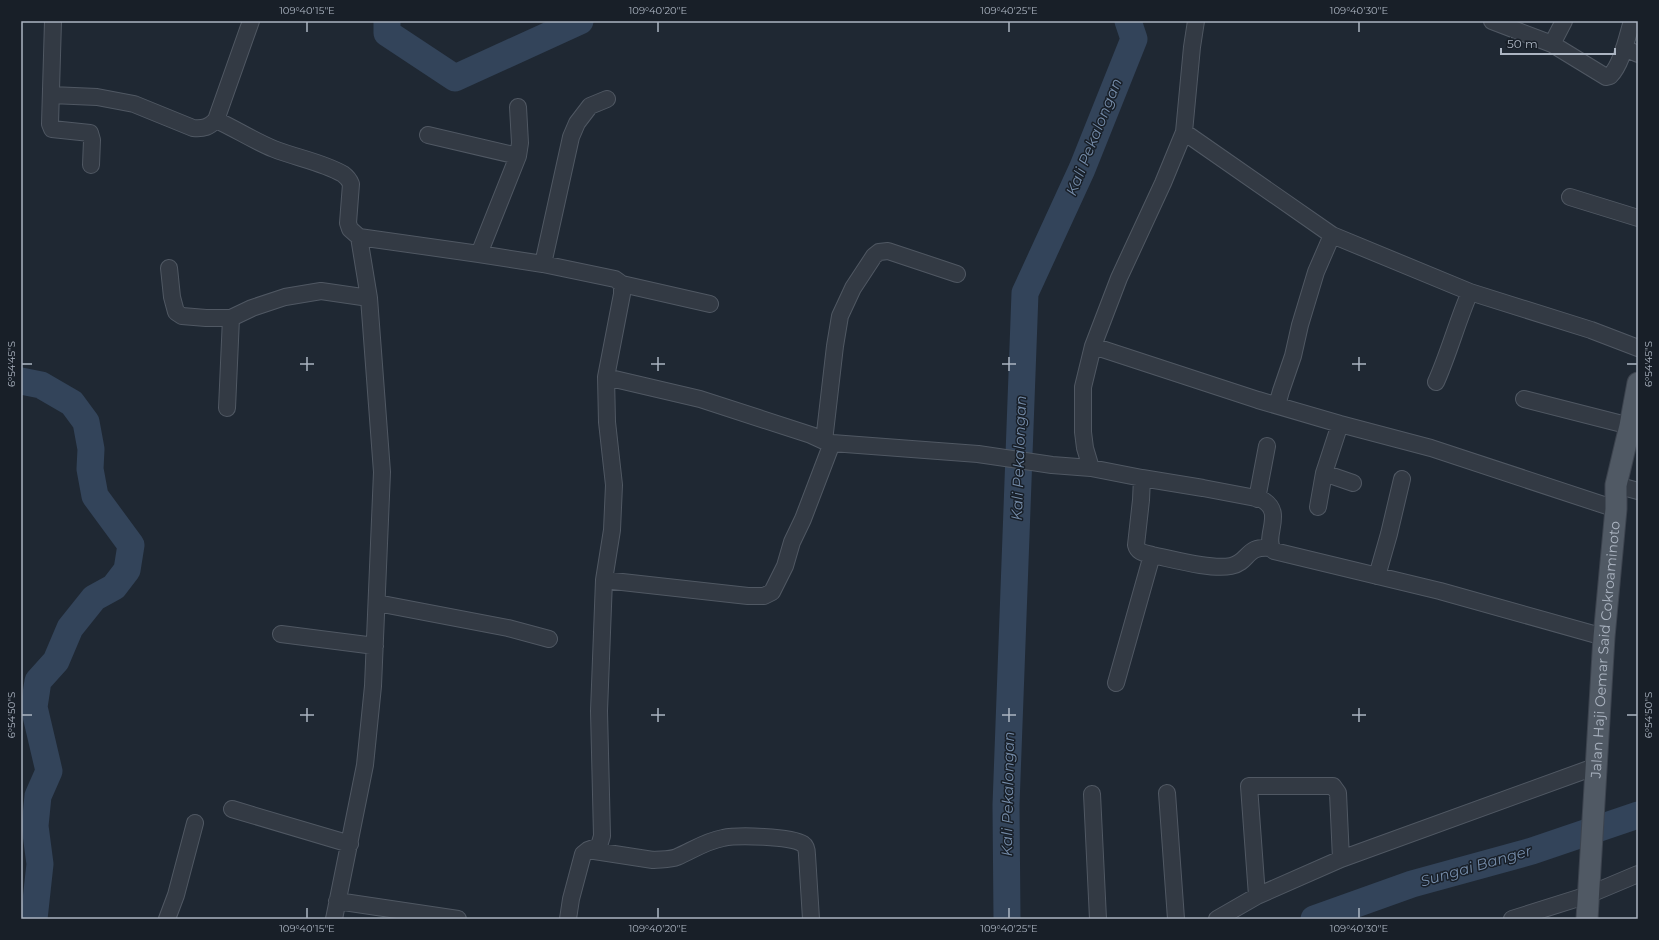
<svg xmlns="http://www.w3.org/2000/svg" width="1659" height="940" font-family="Montserrat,sans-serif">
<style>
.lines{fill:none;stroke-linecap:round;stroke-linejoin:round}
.river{stroke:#33445a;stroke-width:27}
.minor-casing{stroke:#505863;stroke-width:18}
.major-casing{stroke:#3c434e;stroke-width:23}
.minor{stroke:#333a44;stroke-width:16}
.major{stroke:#505964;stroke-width:21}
.ticks{fill:none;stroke:#acb5c2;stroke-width:1.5}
.labels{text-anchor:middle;stroke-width:3;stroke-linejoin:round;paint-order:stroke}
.street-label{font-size:14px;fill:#acb5c2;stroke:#181f28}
.water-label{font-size:15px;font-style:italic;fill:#758ca9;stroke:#181f28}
.neatline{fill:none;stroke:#acb5c2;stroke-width:1.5}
.ticks-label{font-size:10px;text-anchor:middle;fill:#acb5c2}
</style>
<rect width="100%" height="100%" fill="#1f2833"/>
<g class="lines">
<!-- river -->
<path class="river" d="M 387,21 L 387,33 L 455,78 L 580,21
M 21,381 L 41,385 L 72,403 L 86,422 L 91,449 L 90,469 L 95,496 L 131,545 L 127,570 L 114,587 L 94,598 L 70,628 L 56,661 L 38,681 L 34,707 L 49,771 L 38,796 L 35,826 L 40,864 L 34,919
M 1007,919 L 1006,805 L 1025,293 L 1082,169 L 1134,39 L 1128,21
M 1314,919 L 1412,884 L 1532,851 L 1638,815"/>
<!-- minor casing -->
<g class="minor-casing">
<path id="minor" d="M 53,21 L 50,124 L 52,129 L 90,133 L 92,140 L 91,165
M 251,21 L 216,120 C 236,129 254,141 274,149 C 297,158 322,162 343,174 C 347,177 349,179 351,184 L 348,223 L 350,229 L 359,237 L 479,254 L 518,156 L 520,143 L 518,107
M 1492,21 L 1552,44 L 1606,77 L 1610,76 C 1622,64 1627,37 1632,21
M 1552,44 L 1564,21
M 1624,48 L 1638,54
M 51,95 L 97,97 L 134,104 L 193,128 C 204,129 209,127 216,120
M 1184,132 L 1332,235 L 1470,292 L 1591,330 L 1638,348
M 428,135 L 518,156
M 1570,197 L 1638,218
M 479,254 L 543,264 L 615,279 L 622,284 L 710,304
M 543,264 L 571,137 L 577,123 L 590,106 L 607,99
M 169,268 L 172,297 L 176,312 L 182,316 L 206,318 L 231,318 L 252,308 L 285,297 L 321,291 L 369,298
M 1093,346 L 1258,400 L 1340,424 L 1431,448 L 1616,509
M 606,377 L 622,294 L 622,284
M 1436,382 C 1449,353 1457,322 1470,292
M 1524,399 L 1638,428
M 1277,405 L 1281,391 L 1293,356 L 1300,325 L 1316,272 L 1332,235
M 227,408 L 231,318
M 824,441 L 835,346 L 840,316 L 853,288 L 874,256 L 879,252 L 888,251 L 957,274
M 1091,468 L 1085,448 L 1083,432 L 1083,387 L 1093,346 L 1119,278 L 1163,183 L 1184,132 L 1192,47 L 1196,21
M 1324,473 L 1353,483
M 1616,485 L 1638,491
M 1257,499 L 1267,446
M 1318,507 L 1324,473 L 1340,424
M 1152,555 C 1172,559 1211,570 1231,566 C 1250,562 1245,545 1271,548
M 1377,576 L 1389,534 L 1402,479
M 604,580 L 612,530 L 614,485 L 607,422 L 606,377 L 700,399 L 811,435 L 824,441 L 832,443
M 377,603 L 508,628 L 549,639
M 281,634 L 375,646
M 1116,683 L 1152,555 C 1145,553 1138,553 1136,545 L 1141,500 L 1142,478
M 1167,793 L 1176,919
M 1092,794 L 1098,919
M 232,809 L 350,844
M 588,850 L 653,860 C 661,859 670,860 677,857 C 693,850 706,841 723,838 C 737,835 791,836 803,844 C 806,846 807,851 807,855 L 811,919
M 1257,896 L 1249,786 L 1333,786 L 1338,793 L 1341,859
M 337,901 L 458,919
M 167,919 L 176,895 L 195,823
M 334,919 L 365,765 L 373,686 L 382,472 L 369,298 L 359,237
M 568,919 L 571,899 L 583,854 L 588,850 L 599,846 L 602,836 L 599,711 L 604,580 L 748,596 L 764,596 L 772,592 L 785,566 L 792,542 L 803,519 L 832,443 L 978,454 L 1052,465 L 1091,468 L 1142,478 L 1203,488 L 1261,499 C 1287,512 1261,538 1274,551 L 1440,591 L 1604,637
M 1217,919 L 1257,896 L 1341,859 L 1597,766
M 1512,919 L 1588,895 L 1638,874"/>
</g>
<!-- major casing -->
<g class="major-casing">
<g id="major">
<path id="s1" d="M 1587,919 L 1604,637 L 1616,509 L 1616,485 L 1630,426 L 1638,383"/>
</g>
</g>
<!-- minor -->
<use href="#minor" class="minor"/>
<!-- major -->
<use href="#major" class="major"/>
</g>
<!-- ticks -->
<path class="ticks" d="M 307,22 L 307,32M 658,22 L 658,32M 1009,22 L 1009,32M 1359,22 L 1359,32M 307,357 L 307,371M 658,357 L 658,371M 1009,357 L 1009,371M 1359,357 L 1359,371M 22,364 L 32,364M 300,364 L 314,364M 651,364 L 665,364M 1002,364 L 1016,364M 1352,364 L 1366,364M 1627,364 L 1637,364M 307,708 L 307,722M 658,708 L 658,722M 1009,708 L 1009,722M 1359,708 L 1359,722M 22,715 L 32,715M 300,715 L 314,715M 651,715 L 665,715M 1002,715 L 1016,715M 1352,715 L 1366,715M 1627,715 L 1637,715M 307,908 L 307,918M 658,908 L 658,918M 1009,908 L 1009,918M 1359,908 L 1359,918"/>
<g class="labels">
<!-- street labels -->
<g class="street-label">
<text dy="5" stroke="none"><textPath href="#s1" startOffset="270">Jalan Haji Oemar Said Cokroaminoto</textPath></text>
</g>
<!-- water labels -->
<g class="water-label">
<text transform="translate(1094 137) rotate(-68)" y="5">Kali Pekalongan</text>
<text transform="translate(1019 458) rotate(-88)" y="5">Kali Pekalongan</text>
<text transform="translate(1008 794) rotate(-89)" y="5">Kali Pekalongan</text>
<text transform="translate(1476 866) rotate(-16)" y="5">Sungai Banger</text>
</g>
</g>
<!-- border -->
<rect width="1659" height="940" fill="none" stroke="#181f28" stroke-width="44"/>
<!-- scale -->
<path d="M1501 48v6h114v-6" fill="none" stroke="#acb5c2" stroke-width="2"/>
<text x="1507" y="48" font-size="12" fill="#acb5c2" stroke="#181f28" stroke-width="3" paint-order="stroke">50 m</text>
<rect x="22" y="22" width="1615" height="896" class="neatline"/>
<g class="ticks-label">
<text x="307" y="14">109°40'15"E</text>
<text x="658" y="14">109°40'20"E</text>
<text x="1009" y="14">109°40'25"E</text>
<text x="1359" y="14">109°40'30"E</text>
<text transform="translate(11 364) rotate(-90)" y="4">6°54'45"S</text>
<text transform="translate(1648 364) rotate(-90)" y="4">6°54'45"S</text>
<text transform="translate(11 715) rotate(-90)" y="4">6°54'50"S</text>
<text transform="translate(1648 715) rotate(-90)" y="4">6°54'50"S</text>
<text x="307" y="932">109°40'15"E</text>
<text x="658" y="932">109°40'20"E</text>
<text x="1009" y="932">109°40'25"E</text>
<text x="1359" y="932">109°40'30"E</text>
</g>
</svg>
